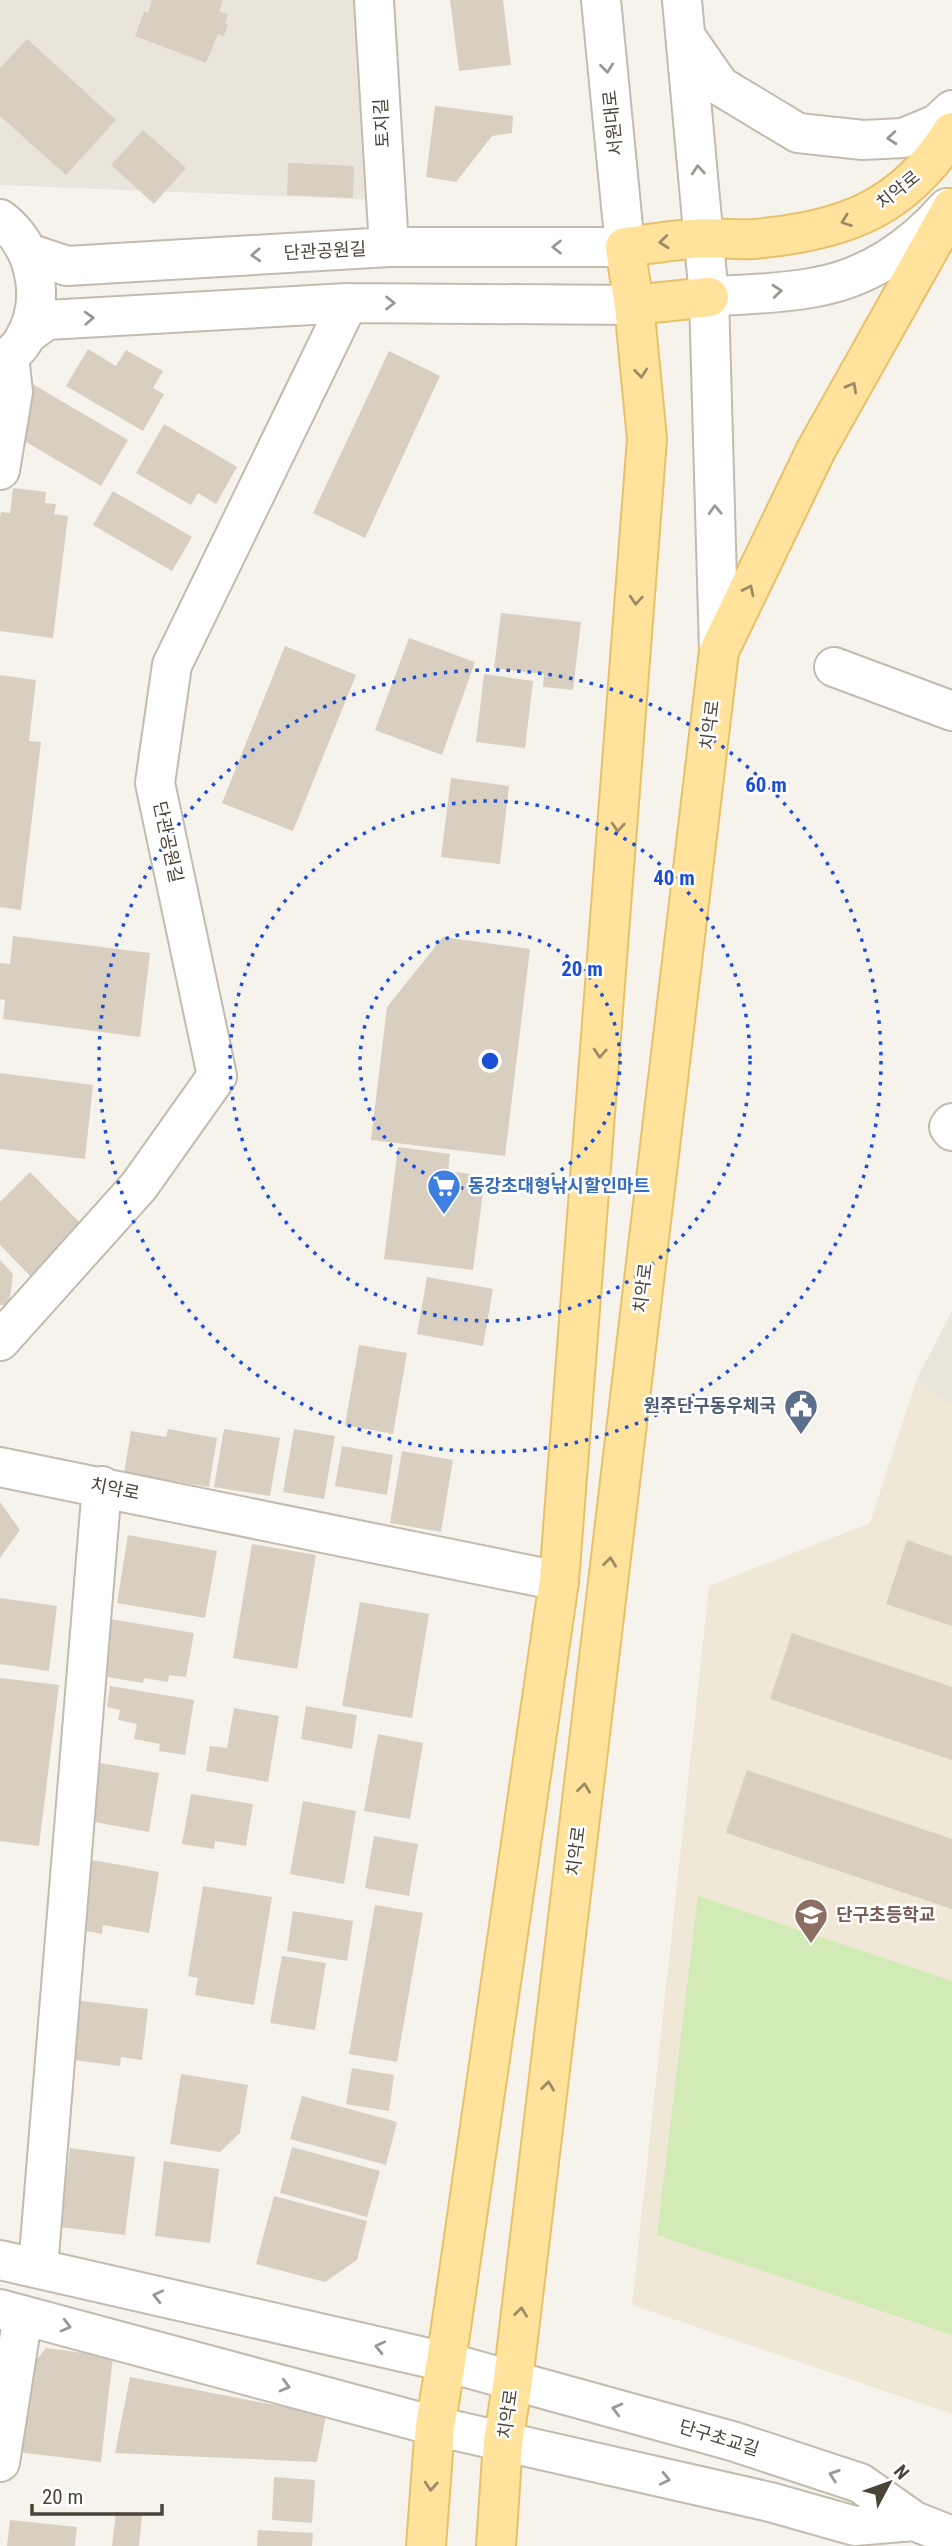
<svg xmlns="http://www.w3.org/2000/svg" width="952" height="2546" font-family="'Roboto Condensed','Noto Sans KR',sans-serif">
<style>
.residential{fill:#eae5da}
.education{fill:#efe8d6}
.green{fill:#d2eab5}
.building{fill:#d8cfc1}
.lines{fill:none;stroke-linecap:round;stroke-linejoin:round}
.minor-casing{stroke:#c2bbae;stroke-width:42}
.major-casing{stroke:#e6c16a;stroke-width:42}
.minor{stroke:#fff;stroke-width:38}
.major{stroke:#ffe39c;stroke-width:38}
.oneway{stroke:#9c9892}
.oneway2{stroke:#9c8c66}
.ring{fill:none;stroke:#1d4ed8;stroke-width:3.5;stroke-dasharray:3.5 7}
.labels{text-anchor:middle;stroke-width:5;stroke-linejoin:round;paint-order:stroke}
.street-label{font-size:18px;fill:#4b4439;stroke:#fff}
.shop-label{font-size:18px;font-weight:bold;fill:#366cbe;stroke:#fff;text-anchor:start}
.service-label{font-size:18px;font-weight:bold;fill:#4e5e75;stroke:#fff;text-anchor:end}
.education-label{font-size:18px;font-weight:bold;fill:#785e54;stroke:#fff;text-anchor:start}
.centre{fill:#1d4ed8;stroke:#fff;stroke-width:3.5}
.ring-label{font-size:21px;text-anchor:middle;font-weight:bold;fill:#1d4ed8;stroke:#fff;stroke-width:5;stroke-linejoin:round;paint-order:stroke}
</style>
<rect width="100%" height="100%" fill="#f6f3ec"/>
<!-- residential -->
<path class="residential" d="M 0,0 L 359,0 L 379,200 L 0,185 Z
M 952,1311 L 952,1406 L 916,1381 Z"/>
<!-- education -->
<path class="education" d="M 916,1381 L 952,1406 L 952,2414 L 632,2305 L 709,1586 L 870,1523 Z"/>
<!-- green -->
<path class="green" d="M 698,1896 L 952,1981 L 952,2335 L 657,2235 Z"/>
<!-- building -->
<path class="building" d="M 152,0 L 223,0 L 219,11 L 228,15 L 225,23 L 228,24 L 224,36 L 218,34 L 206,63 L 135,36 L 144,11 L 148,13 Z
M 450,0 L 503,0 L 511,65 L 459,71 Z
M 27,39 L 116,120 L 66,175 L 0,116 L 0,68 Z
M 435,106 L 513,116 L 512,133 L 492,136 L 456,182 L 426,177 Z
M 143,130 L 186,168 L 154,204 L 111,165 Z
M 288,163 L 354,166 L 353,198 L 287,195 Z
M 88,349 L 116,366 L 126,350 L 163,371 L 153,388 L 164,394 L 143,431 L 66,386 Z
M 389,351 L 440,376 L 365,538 L 313,513 Z
M 34,385 L 128,440 L 101,486 L 9,432 L 15,394 Z
M 164,424 L 237,467 L 216,504 L 198,493 L 191,505 L 136,473 Z
M 13,488 L 46,492 L 45,503 L 56,504 L 54,514 L 68,516 L 53,638 L 0,631 L 0,517 L 1,512 L 10,513 Z
M 113,491 L 192,537 L 172,571 L 93,525 Z
M 501,613 L 581,622 L 573,690 L 543,687 L 544,674 L 494,668 Z
M 409,638 L 475,662 L 442,755 L 375,730 Z
M 285,646 L 356,675 L 293,831 L 222,803 Z
M 484,674 L 533,681 L 525,748 L 476,742 Z
M 0,675 L 36,680 L 29,741 L 41,742 L 21,910 L 0,907 Z
M 451,778 L 509,786 L 500,864 L 441,857 Z
M 13,936 L 150,953 L 140,1037 L 3,1019 L 5,1000 L 0,999 L 0,963 L 10,964 Z
M 443,937 L 530,949 L 505,1156 L 371,1140 L 387,1007 Z
M 0,1073 L 93,1085 L 85,1159 L 0,1149 Z
M 398,1147 L 450,1154 L 448,1171 L 485,1176 L 473,1270 L 384,1259 Z
M 30,1172 L 86,1229 L 34,1280 L 0,1245 L 0,1202 Z
M 0,1260 L 13,1274 L 9,1306 L 0,1305 Z
M 427,1277 L 493,1289 L 483,1346 L 417,1334 Z
M 359,1345 L 407,1353 L 393,1434 L 345,1425 Z
M 168,1429 L 217,1438 L 209,1487 L 124,1473 L 131,1431 L 166,1437 Z
M 224,1429 L 280,1438 L 270,1496 L 214,1487 Z
M 294,1429 L 335,1436 L 324,1499 L 283,1492 Z
M 342,1446 L 393,1455 L 387,1495 L 335,1486 Z
M 402,1451 L 453,1460 L 441,1532 L 390,1523 Z
M 0,1502 L 20,1530 L 0,1558 Z
M 128,1535 L 217,1551 L 205,1618 L 117,1603 Z
M 907,1540 L 952,1556 L 952,1626 L 886,1604 Z
M 252,1544 L 316,1555 L 297,1669 L 233,1658 Z
M 0,1598 L 57,1606 L 49,1671 L 0,1664 Z
M 360,1602 L 429,1614 L 412,1718 L 342,1706 Z
M 110,1619 L 194,1633 L 186,1677 L 169,1675 L 168,1682 L 144,1678 L 143,1683 L 101,1676 Z
M 792,1633 L 952,1687 L 952,1760 L 770,1699 Z
M 0,1678 L 59,1685 L 39,1846 L 0,1841 Z
M 110,1686 L 194,1700 L 185,1755 L 159,1751 L 160,1744 L 134,1739 L 137,1724 L 118,1720 L 120,1710 L 107,1707 Z
M 306,1706 L 357,1715 L 352,1749 L 301,1739 Z
M 234,1708 L 279,1716 L 268,1782 L 206,1771 L 210,1746 L 227,1748 Z
M 378,1734 L 423,1743 L 410,1819 L 364,1811 Z
M 100,1763 L 159,1773 L 149,1832 L 89,1821 Z
M 747,1770 L 952,1839 L 952,1909 L 726,1833 Z
M 191,1794 L 253,1804 L 246,1846 L 215,1841 L 214,1849 L 182,1844 Z
M 303,1801 L 356,1811 L 344,1884 L 290,1874 Z
M 374,1836 L 418,1844 L 409,1896 L 365,1888 Z
M 87,1859 L 159,1872 L 149,1933 L 103,1925 L 102,1934 L 75,1929 Z
M 203,1886 L 272,1897 L 254,2005 L 195,1995 L 198,1978 L 188,1976 Z
M 375,1905 L 423,1913 L 397,2062 L 349,2054 Z
M 293,1911 L 353,1921 L 347,1961 L 287,1951 Z
M 282,1956 L 326,1963 L 315,2030 L 270,2023 Z
M 66,1999 L 148,2009 L 142,2060 L 121,2057 L 120,2066 L 59,2058 Z
M 352,2068 L 394,2075 L 389,2111 L 346,2104 Z
M 181,2074 L 248,2085 L 240,2133 L 220,2152 L 170,2144 Z
M 302,2096 L 397,2122 L 386,2165 L 290,2139 Z
M 292,2147 L 380,2171 L 367,2217 L 280,2193 Z
M 70,2148 L 135,2157 L 125,2235 L 60,2227 Z
M 164,2161 L 219,2169 L 210,2243 L 155,2236 Z
M 274,2196 L 367,2221 L 357,2260 L 325,2282 L 256,2264 Z
M 46,2348 L 113,2357 L 101,2462 L 17,2452 L 26,2373 Z
M 130,2377 L 326,2415 L 317,2462 L 115,2453 Z
M 274,2477 L 315,2480 L 312,2523 L 272,2520 Z
M 116,2512 L 142,2515 L 139,2546 L 112,2546 Z
M 10,2520 L 77,2527 L 75,2546 L 7,2546 Z
M 258,2530 L 313,2533 L 312,2546 L 257,2546 Z"/>
<g class="lines">
<!-- minor casing -->
<g class="minor-casing">
<path id="minor" d="M 374,0 L 389,247
M 682,0 L 709,297 L 719,651
M 686,37 L 720,86 L 798,133 L 863,140 L 903,138 L 937,124 L 952,110
M 0,219 C 37,246 47,302 23,341 C 18,350 8,357 0,364
M 28,253 L 67,266 L 389,247 L 625,247 L 601,0
M 709,297 C 744,294 781,294 816,287 C 868,278 913,247 947,208
M 26,335 L 47,320 L 348,303 L 634,305
M 0,470 L 13,392 L 9,356
M 834,667 L 952,711
M 952,1123 L 949,1127 L 952,1131
M 0,1341 L 139,1186 L 217,1076 L 155,783 L 172,665 L 348,303
M 0,1467 L 559,1581
M 0,2260 L 446,2362 L 732,2441 L 860,2483 L 914,2521 L 952,2536
M 38,2268 L 102,1486
M 0,2309 L 435,2426 L 770,2502 L 855,2526 L 914,2521
M 0,2462 L 23,2315"/>
</g>
<!-- major casing -->
<g class="major-casing">
<path id="major" d="M 634,305 L 709,297
M 426,2546 L 435,2426 L 446,2362 L 559,1581 L 647,439 L 634,305 L 625,247 C 651,244 679,239 705,238 C 721,238 738,240 754,239 C 842,231 903,210 952,132
M 496,2546 L 503,2442 L 513,2380 L 719,651 L 816,450 L 952,208"/>
</g>
<!-- minor -->
<use href="#minor" class="minor"/>
<!-- major -->
<use href="#major" class="major"/>
</g>
<!-- one-way arrows -->
<defs><path id="oneway-chevron" d="M-2-3.5L2.5 0L-2 3.5" fill="none" stroke-width="1.6" stroke-linecap="round" stroke-linejoin="round" transform="scale(1.75)"/></defs>
<g class="oneway">
<use href="#oneway-chevron" transform="translate(607 68) rotate(84)"/>
<use href="#oneway-chevron" transform="translate(892 138) rotate(175)"/>
<use href="#oneway-chevron" transform="translate(698 170) rotate(-95)"/>
<use href="#oneway-chevron" transform="translate(557 247) rotate(-180)"/>
<use href="#oneway-chevron" transform="translate(256 255) rotate(177)"/>
<use href="#oneway-chevron" transform="translate(777 291) rotate(-5)"/>
<use href="#oneway-chevron" transform="translate(390 303)"/>
<use href="#oneway-chevron" transform="translate(89 318) rotate(-3)"/>
<use href="#oneway-chevron" transform="translate(715 510) rotate(-92)"/>
<use href="#oneway-chevron" transform="translate(158 2296) rotate(-167)"/>
<use href="#oneway-chevron" transform="translate(66 2326) rotate(15)"/>
<use href="#oneway-chevron" transform="translate(380 2347) rotate(-167)"/>
<use href="#oneway-chevron" transform="translate(285 2386) rotate(15)"/>
<use href="#oneway-chevron" transform="translate(617 2409) rotate(-165)"/>
<use href="#oneway-chevron" transform="translate(834 2475) rotate(-161)"/>
<use href="#oneway-chevron" transform="translate(665 2479) rotate(13)"/>
</g>
<g class="oneway2">
<use href="#oneway-chevron" transform="translate(846 221) rotate(160)"/>
<use href="#oneway-chevron" transform="translate(664 242) rotate(174)"/>
<use href="#oneway-chevron" transform="translate(641 373) rotate(84)"/>
<use href="#oneway-chevron" transform="translate(852 387) rotate(-61)"/>
<use href="#oneway-chevron" transform="translate(749 590) rotate(-64)"/>
<use href="#oneway-chevron" transform="translate(636 600) rotate(94)"/>
<use href="#oneway-chevron" transform="translate(618 827) rotate(94)"/>
<use href="#oneway-chevron" transform="translate(600 1053) rotate(94)"/>
<use href="#oneway-chevron" transform="translate(610 1562) rotate(-83)"/>
<use href="#oneway-chevron" transform="translate(584 1788) rotate(-83)"/>
<use href="#oneway-chevron" transform="translate(548 2086) rotate(-83)"/>
<use href="#oneway-chevron" transform="translate(521 2312) rotate(-83)"/>
<use href="#oneway-chevron" transform="translate(431 2486) rotate(94)"/>
</g>
<!-- distance rings -->
<g class="ring">
<circle cx="490" cy="1061" r="130"/>
<circle cx="490" cy="1061" r="260"/>
<circle cx="490" cy="1061" r="391"/>
</g>
<!-- icons -->
<defs>
<g id="supermarket-pin" transform="scale(1.75)"><path d="M0 17L-7.5 6A9.5 9.5 0 1 1 7.5 6Z" fill="#3f7fe0" stroke="#fff"/><path d="M-6-5.5h2.5l.6 2H6L4.5 2H-2.5L-4.4-4H-6ZM-1.5 3.2a1.3 1.3 0 1 0 .1 0ZM3 3.2a1.3 1.3 0 1 0 .1 0Z" fill="#fff"/></g>
<g id="civic-pin" transform="scale(1.75)"><path d="M0 17L-7.5 6A9.5 9.5 0 1 1 7.5 6Z" fill="#5c6f8a" stroke="#fff"/><path d="M-.6-6.5H3V-4.5H.6V-3L4-1V1h2V6H-6V1h2V-1L-.6-3ZM-1.2 2.5V6h2.4V2.5Z" fill="#fff"/></g>
<g id="school-pin" transform="scale(1.75)"><path d="M0 17L-7.5 6A9.5 9.5 0 1 1 7.5 6Z" fill="#8d6e63" stroke="#fff"/><path d="M0-5L7-2L0 1L-7-2ZM-4 1L0 2.5L4 1V4Q0 6-4 4Z" fill="#fff"/></g>
</defs>
<g fill-rule="evenodd">
<use href="#supermarket-pin" x="444" y="1186"/>
<use href="#civic-pin" x="801" y="1406"/>
<use href="#school-pin" x="811" y="1915"/>
</g>
<g class="labels">
<!-- street labels -->
<g class="street-label">
<text transform="translate(382 123) rotate(-93)" y="6">토지길</text>
<text transform="translate(613 123) rotate(-96)" y="6">서원대로</text>
<text transform="translate(898 190) rotate(-39)" y="6">치악로</text>
<text transform="translate(325 251) rotate(-3)" y="6">단관공원길</text>
<text transform="translate(710 725) rotate(-83)" y="6">치악로</text>
<text transform="translate(168 842) rotate(78)" y="6">단관공원길</text>
<text transform="translate(643 1288) rotate(-83)" y="6">치악로</text>
<text transform="translate(115 1489) rotate(11)" y="6">치악로</text>
<text transform="translate(576 1851) rotate(-83)" y="6">치악로</text>
<text transform="translate(508 2414) rotate(-82)" y="6">치악로</text>
<text transform="translate(719 2438) rotate(17)" y="6">단구초교길</text>
</g>
<!-- shop labels -->
<g class="shop-label">
<text x="468" y="1192">동강초대형낚시할인마트</text>
</g>
<!-- service labels -->
<g class="service-label">
<text x="776" y="1412">원주단구동우체국</text>
</g>
<!-- education labels -->
<g class="education-label">
<text x="836" y="1921">단구초등학교</text>
</g>
</g>
<circle cx="490" cy="1061" r="10" class="centre"/>
<g class="ring-label">
<text x="766" y="792">60 m</text>
<text x="674" y="885">40 m</text>
<text x="582" y="976">20 m</text>
</g>
<!-- north arrow -->
<g transform="translate(889 2483) rotate(49)" stroke="#ffffff" stroke-width="5" paint-order="stroke">
<path d="M0-5L12 26L0 18L-12 26Z" fill="#4b4439"/>
<text y="-10" font-size="19" font-weight="bold" text-anchor="middle" fill="#4b4439">N</text>
</g>
<!-- scale -->
<path d="M32 2504v10h130v-10" fill="none" stroke="#4b4439" stroke-width="3.5"/>
<text x="42" y="2504" font-size="21" fill="#4b4439" stroke="#ffffff" stroke-width="5" paint-order="stroke">20 m</text>
</svg>
